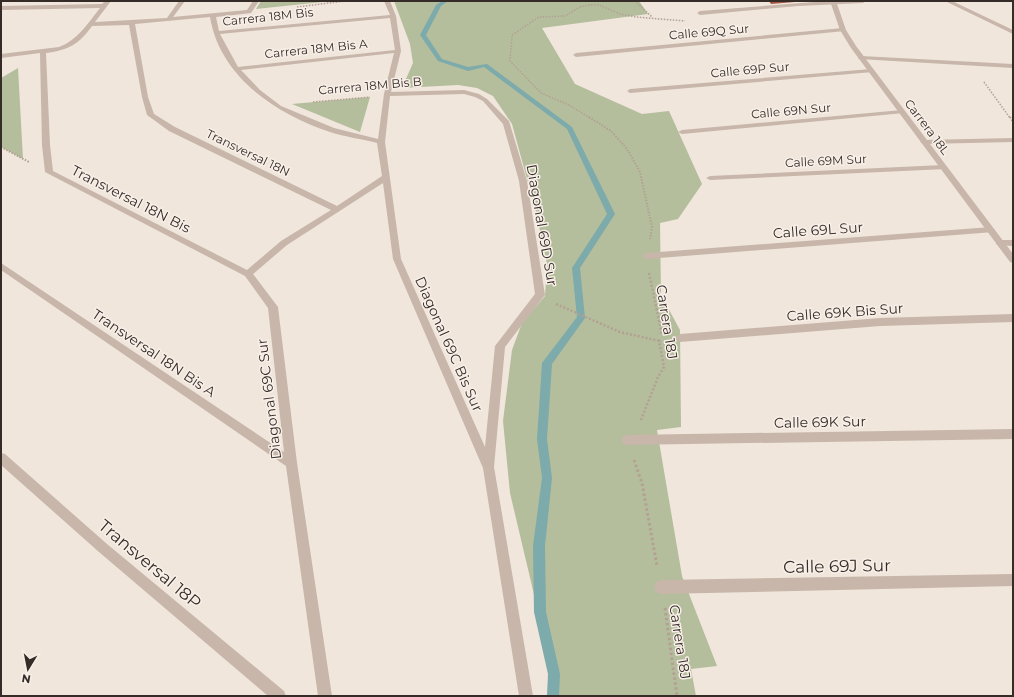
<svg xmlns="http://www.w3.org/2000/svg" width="1014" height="697" font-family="Montserrat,sans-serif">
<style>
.green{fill:#b4be9d}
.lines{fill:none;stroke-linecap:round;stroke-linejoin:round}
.stream{fill:#7daaab;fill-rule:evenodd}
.path-far3{stroke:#b3a093;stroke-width:1.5;stroke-dasharray:1.5 1.5;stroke-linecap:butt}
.path-far2{stroke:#b3a093;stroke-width:2;stroke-dasharray:1.5 1.5;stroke-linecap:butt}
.path-far1{stroke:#b3a093;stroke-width:2.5;stroke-dasharray:2 2;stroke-linecap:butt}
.path{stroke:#b3a093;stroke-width:3;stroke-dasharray:2.5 2.5;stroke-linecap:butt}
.minor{fill:#c7b6a9;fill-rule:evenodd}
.tertiary{fill:#c7b6a9;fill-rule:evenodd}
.wall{fill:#a35743}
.labels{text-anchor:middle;stroke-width:3;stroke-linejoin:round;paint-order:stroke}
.far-street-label{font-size:12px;fill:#352c28;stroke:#f8f0e8}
.street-label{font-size:14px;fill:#352c28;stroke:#f8f0e8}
.near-street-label{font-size:17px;fill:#352c28;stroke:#f8f0e8}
</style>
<rect width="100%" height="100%" fill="#f0e6dc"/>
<!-- green -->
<path class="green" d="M 261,1 L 332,1 L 256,9 Z
M 394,1 L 639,1 L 648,14 L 542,28 L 575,84 L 642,114 L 669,111 L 702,184 L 678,219 L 660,223 L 661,295 L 680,330 L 681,427 L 657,430 L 682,576 L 717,666 L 691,669 L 696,696 L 558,696 L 510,493 L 503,421 L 512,350 L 522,323 L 545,296 L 547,264 L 536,212 L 512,124 L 493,96 L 477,88 L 458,85 L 402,88 L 413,63 L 410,44 Z
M 18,68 L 23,159 L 1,147 L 1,78 Z
M 370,97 L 360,132 L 292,104 Z"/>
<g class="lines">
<!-- stream -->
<path class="stream" d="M 442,1 L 448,1 L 441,6 L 426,35 L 442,59 L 468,67 L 487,64 L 572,127 L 615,214 L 580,268 L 585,318 L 552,364 L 547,439 L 552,478 L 545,546 L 546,612 L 560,674 L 559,696 L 547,696 L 548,674 L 534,612 L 533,546 L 542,478 L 537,439 L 542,363 L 577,317 L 572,268 L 607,214 L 567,129 L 484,67 L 468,71 L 438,61 L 420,35 L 436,5 Z"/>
<!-- path-far3 -->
<path class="path-far3" d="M 635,1 L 652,17
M 297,7 L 345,1
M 984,82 L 1010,118
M 313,102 L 370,97
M 590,118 L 569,105 L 541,93 L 510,61 L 512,35 L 539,17 L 565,16 L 580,7 L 589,5 L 599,5 L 620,14 L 636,17 L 685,21"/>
<!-- path-far2 -->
<path class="path-far2" d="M 589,117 L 611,131 L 627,149 L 640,172 L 652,227 L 650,239
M 1010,117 L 1013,122
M 1,147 L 29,162"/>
<!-- path-far1 -->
<path class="path-far1" d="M 649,273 L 662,335
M 556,304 L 620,332 L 660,341
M 641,420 L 658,377 L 664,367 L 659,341 L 661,339"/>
<!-- path -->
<path class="path" d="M 634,460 L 642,483 L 657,566
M 665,608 L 677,696"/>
<!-- minor -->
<path class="minor" d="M 105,1 L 111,1 L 95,22 L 167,18 L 179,1 L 185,1 L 173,17 L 247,10 L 253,1 L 259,1 L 251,13 L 216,17 L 219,31 L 390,15 L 384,1 L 390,1 L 396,16 L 401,51 L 391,92 L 464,90 L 479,94 L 487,99 L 509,121 L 527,181 L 545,295 L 505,347 L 494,467 L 533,696 L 519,696 L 483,468 L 393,259 L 383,183 L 287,245 L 253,274 L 278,307 L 297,463 L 332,696 L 318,696 L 286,466 L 1,270 L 1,263 L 284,452 L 268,308 L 245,276 L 45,172 L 42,145 L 40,53 L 1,58 L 1,54 L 59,47 C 78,40 88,23 100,8 L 1,10 L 1,6 L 102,4 ZM 210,17 C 220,77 276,114 330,132 C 345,137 362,139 377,143 L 382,176 L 337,206 L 175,127 L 154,114 L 148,97 L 135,24 ZM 390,18 L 395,50 L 238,67 L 220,34 ZM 129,25 L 142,97 L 147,115 L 169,131 L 331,210 L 281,241 L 247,270 L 53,171 L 50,145 L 46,53 C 69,50 79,44 92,26 ZM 394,53 L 384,94 L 378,139 L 334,128 L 281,106 L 260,90 L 241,70 ZM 464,94 L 475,97 L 483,101 L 503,124 L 519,181 L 535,294 L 495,346 L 485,447 L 401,259 L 385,142 L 390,96 Z
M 827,1 L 866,1 L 863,3 L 798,6 L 700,15 L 697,13 L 700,11 Z
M 945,1 L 952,1 L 1013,30 L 1013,34 Z
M 843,28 L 845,29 L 845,31 L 576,57 L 573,55 L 576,53 Z
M 861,56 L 1013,64 L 1013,68 L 859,59 L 858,58 Z
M 871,69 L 873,70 L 873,72 L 630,93 L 627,91 L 630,89 Z
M 902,110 L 905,112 L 904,113 L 682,134 L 678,132 L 682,130 Z
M 1013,138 L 1013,142 L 924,144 L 920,142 L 924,140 Z
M 943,165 L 947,167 L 946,169 L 710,180 L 706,178 L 710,176 Z
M 991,227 L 995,230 L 994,232 L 646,259 L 642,256 L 646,253 Z
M 1000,240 L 1013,240 L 1013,246 L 997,245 L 996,243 Z
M 1013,314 L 1013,322 L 880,326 L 680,342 L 675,338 L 680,334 L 880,318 Z
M 1013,429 L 1013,439 L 627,445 L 623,443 L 621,440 L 623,437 L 627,435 Z
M 1,453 L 5,454 L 107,544 L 284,691 L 286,696 L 268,696 L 99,552 L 1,465 Z
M 1013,574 L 1013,586 L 661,594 L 656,592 L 654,587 L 656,582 L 661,580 Z"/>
<!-- tertiary -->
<path class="tertiary" d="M 830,1 L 836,1 L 846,30 L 856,46 L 1013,254 L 1013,263 L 1010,262 L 851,48 L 840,30 Z"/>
</g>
<!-- wall -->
<path class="wall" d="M 769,1 L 807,1 L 771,4 Z"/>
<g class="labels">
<!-- far-street labels -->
<g class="far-street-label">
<text transform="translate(268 17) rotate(-6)" y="4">Carrera 18M Bis</text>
<text transform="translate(709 32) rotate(-5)" y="4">Calle 69Q Sur</text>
<text transform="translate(316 49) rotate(-6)" y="4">Carrera 18M Bis A</text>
<text transform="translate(750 70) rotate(-5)" y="4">Calle 69P Sur</text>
<text transform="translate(370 86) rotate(-5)" y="4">Carrera 18M Bis B</text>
<text transform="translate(791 111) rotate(-5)" y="4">Calle 69N Sur</text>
<text transform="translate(927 127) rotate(53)" y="4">Carrera 18L</text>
<text transform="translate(248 153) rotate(26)" y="4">Transversal 18N</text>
<text transform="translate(826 161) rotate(-3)" y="4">Calle 69M Sur</text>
</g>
<!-- street labels -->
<g class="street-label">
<text transform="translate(131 199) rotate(27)" y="5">Transversal 18N Bis</text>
<text transform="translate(542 225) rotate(80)" y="5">Diagonal 69D Sur</text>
<text transform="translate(818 230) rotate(-4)" y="5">Calle 69L Sur</text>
<text transform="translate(845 312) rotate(-4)" y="5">Calle 69K Bis Sur</text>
<text transform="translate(667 322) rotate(81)" y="5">Carrera 18J</text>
<text transform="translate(449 344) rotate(66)" y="5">Diagonal 69C Bis Sur</text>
<text transform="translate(154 353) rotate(34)" y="5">Transversal 18N Bis A</text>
<text transform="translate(269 399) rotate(-97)" y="5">Diagonal 69C Sur</text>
<text transform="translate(820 422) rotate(-1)" y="5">Calle 69K Sur</text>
<text transform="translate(680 642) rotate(81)" y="5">Carrera 18J</text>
</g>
<!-- near-street labels -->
<g class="near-street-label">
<text transform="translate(150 564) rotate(40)" y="6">Transversal 18P</text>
<text transform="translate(837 566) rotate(-1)" y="6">Calle 69J Sur</text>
</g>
</g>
<!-- border -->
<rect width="1014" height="697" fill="none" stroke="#352c28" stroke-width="4"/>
<!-- north arrow -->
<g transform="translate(28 669) rotate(190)" stroke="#f8f0e8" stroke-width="3" paint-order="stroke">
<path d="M0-3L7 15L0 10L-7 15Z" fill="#352c28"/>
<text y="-6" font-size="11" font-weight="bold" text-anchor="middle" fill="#352c28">N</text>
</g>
</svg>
